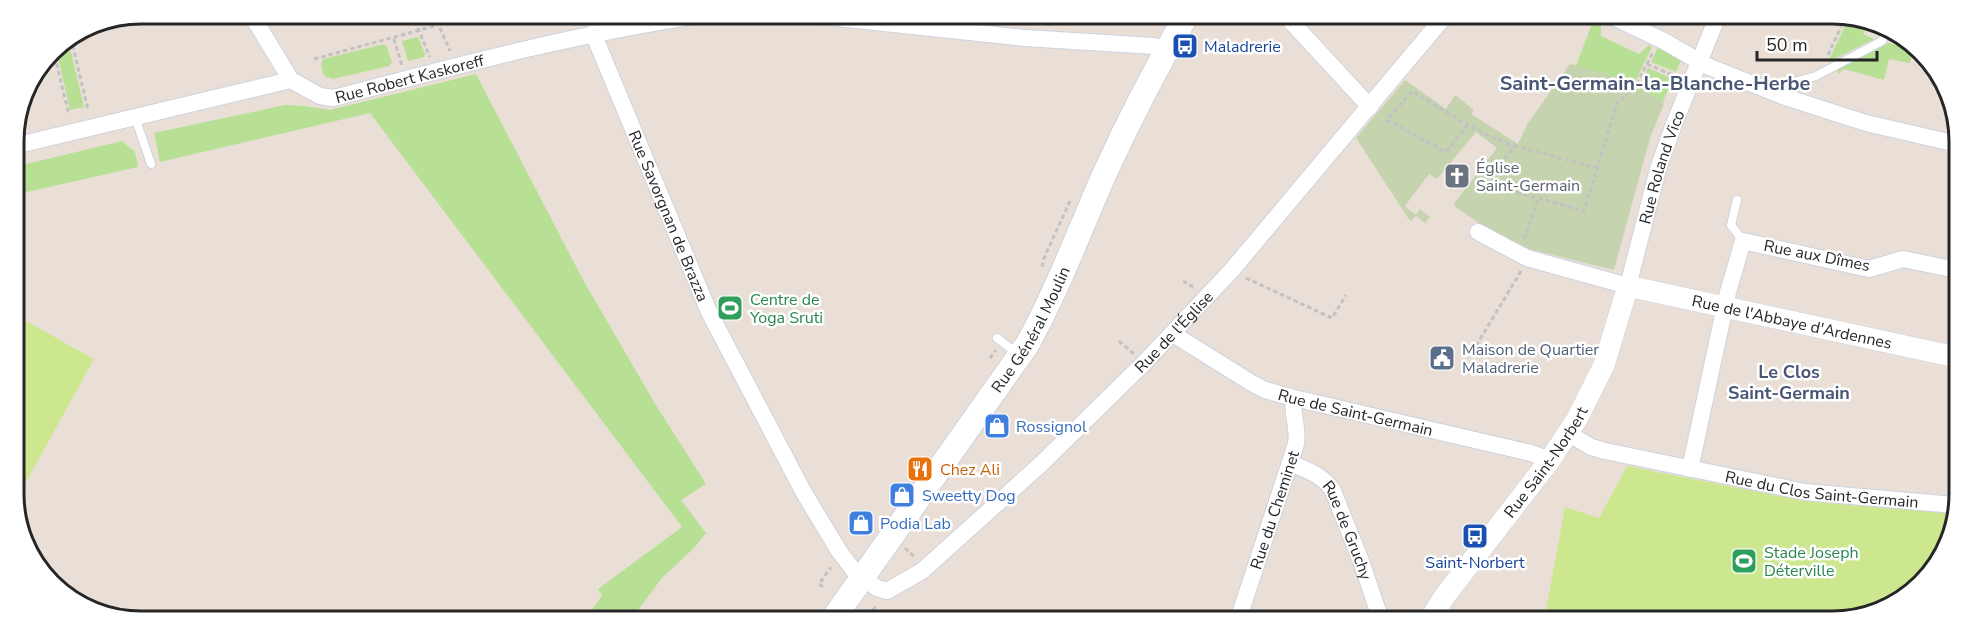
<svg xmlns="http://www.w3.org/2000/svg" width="1973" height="635" font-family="'Nunito Sans',sans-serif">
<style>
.green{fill:#b7e094}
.cemetery{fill:#c5d3af}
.pitch{fill:#cde78f}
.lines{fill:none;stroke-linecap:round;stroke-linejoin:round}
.service-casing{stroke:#cdd3e0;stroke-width:10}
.minor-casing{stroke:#cdd3e0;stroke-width:18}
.tertiary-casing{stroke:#cdd3e0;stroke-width:22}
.secondary-casing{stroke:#cdd3e0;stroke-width:26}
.path{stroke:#c2c2c2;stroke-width:3;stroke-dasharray:4.5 3;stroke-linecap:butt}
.service{stroke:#fff;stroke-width:8}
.minor{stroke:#fff;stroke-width:16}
.tertiary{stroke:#fff;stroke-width:21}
.secondary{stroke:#fff;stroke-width:24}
.labels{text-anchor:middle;stroke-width:5;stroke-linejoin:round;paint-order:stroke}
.transit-label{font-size:16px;fill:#164399;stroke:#fff;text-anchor:start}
.street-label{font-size:16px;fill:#262626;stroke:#fff}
.worship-label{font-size:16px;fill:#5b616d;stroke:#fff;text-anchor:start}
.leisure-label{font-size:16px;fill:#27864d;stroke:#fff;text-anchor:start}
.service-label{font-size:16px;fill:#4e5e75;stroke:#fff;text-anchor:start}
.shop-label{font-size:16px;fill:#366cbe;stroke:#fff;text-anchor:start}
.food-label{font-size:16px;fill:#c56008;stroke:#fff;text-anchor:start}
.neighbourhood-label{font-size:18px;font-weight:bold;fill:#485675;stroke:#fff}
.quarter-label{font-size:20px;font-weight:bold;fill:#485675;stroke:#fff}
.rim{fill:none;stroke:#262626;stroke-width:3}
</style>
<rect width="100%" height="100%" fill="#e9dfd7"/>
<!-- green -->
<path class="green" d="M 924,16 L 1054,16 L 1054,26 Z
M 1849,18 L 1865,18 L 1869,20 L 1863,34 L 1874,39 L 1828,62 Z
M 1593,21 L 1601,24 L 1601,36 L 1639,54 L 1649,45 L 1652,47 L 1633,86 L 1608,74 L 1576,66 Z
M 418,37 L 425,54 L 424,57 L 408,61 L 402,41 Z
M 68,39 L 84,107 L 70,110 L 56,48 Z
M 1889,43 L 1913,49 L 1910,63 L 1889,59 L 1884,80 L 1844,69 L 1838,74 L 1837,69 L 1842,65 Z
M 384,44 L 387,47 L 392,62 L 389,66 L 333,79 L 324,76 L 321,65 L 323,59 Z
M 1658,47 L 1682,58 L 1676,72 L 1651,62 Z
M 1648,68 L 1673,79 L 1663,101 L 1638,89 Z
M 476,74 L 582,278 L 654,402 L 706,484 L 681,500 L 706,533 L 695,547 L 662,578 L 632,618 L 587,618 L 602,595 L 598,589 L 682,527 L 370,113 L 160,162 L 154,133 L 285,105 L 305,106 L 330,110 Z
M 122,141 L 135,152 L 138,167 L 14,195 L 14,167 Z"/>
<!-- cemetery -->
<path class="cemetery" d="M 1570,64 L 1608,74 L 1663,101 L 1664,104 L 1650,138 L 1614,270 L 1521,247 L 1498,236 L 1454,206 L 1455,202 L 1497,148 L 1476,132 L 1437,179 L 1429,174 L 1405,206 L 1416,215 L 1420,209 L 1430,217 L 1425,223 L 1416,216 L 1411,221 L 1408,218 L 1356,138 L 1405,80 L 1446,109 L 1455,95 L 1474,110 L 1471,114 L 1518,144 L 1528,123 Z"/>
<!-- pitch -->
<path class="pitch" d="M 15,315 L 94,359 L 16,500 Z
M 1627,466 L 1804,501 L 1955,514 L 1955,527 L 1910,595 L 1840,621 L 1544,621 L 1565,507 L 1599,518 Z"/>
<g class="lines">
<!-- service casing -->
<g class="service-casing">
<path id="service" d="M 1155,17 L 1155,16
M 1886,35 L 1896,37
M 1785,97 L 1795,82 L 1816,76 L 1882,41 L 1887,31
M 135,117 L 151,164
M 1737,200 L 1731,225 L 1743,241
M 997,338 L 1018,354"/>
</g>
<!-- minor casing -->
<g class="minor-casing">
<g id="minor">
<path d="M 251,14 L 291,80"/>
<path d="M 809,15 L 1025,38 L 1154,46 L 1166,50"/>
<path d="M 1286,16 L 1370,107"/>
<path d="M 1613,17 L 1662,40 L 1707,66 L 1785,97 L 1866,123 L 1957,144"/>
<path id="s1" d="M 593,33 L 709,312 L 804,493 L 839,551 L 854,571 L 877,588 L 887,591 L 922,571 L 1041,464 L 1144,363 L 1231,271 L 1444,17"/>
<path id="s2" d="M 14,146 L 291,80 L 320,96 L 333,98 C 456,66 578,33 703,15"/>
<path id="s3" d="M 1478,232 L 1527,258 L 1628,286 L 1658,169 L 1674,124 L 1717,18"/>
<path id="s4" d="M 1173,334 L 1250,382 L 1265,390 L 1294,398 L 1531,453 L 1550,460"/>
<path id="s5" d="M 1568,433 L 1591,447 L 1605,451 L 1805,492 L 1955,505"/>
<path id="s6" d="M 1290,463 C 1307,470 1323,475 1333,491 L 1361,561 L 1381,620"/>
<path d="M 1690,469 L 1728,292 L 1743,241 L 1869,269 L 1903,259 L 1956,270"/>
<path id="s7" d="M 1238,620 L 1296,444 C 1299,428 1291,413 1294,398"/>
</g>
</g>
<!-- tertiary casing -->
<g class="tertiary-casing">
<g id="tertiary">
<path id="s8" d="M 1430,620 L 1444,597 L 1550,460 L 1577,419 L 1604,365 L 1628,286 L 1956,357"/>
</g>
</g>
<!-- secondary casing -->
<g class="secondary-casing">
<g id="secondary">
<path id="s9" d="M 833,619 L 1027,345 C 1057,291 1079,232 1104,175 C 1129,120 1156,68 1186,16"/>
</g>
</g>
<!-- path -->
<path class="path" d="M 412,14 L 430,57
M 434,14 L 450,51
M 71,38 L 88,110
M 394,39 L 402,66
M 53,49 L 69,115
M 1828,55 L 1845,18
M 314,59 L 438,25
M 1647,64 L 1677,77
M 1468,125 L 1446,152 L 1387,120 L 1412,91 C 1445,111 1478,134 1515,146
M 1598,168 L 1515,146 L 1490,178 L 1502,188 L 1584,211 L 1617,103 L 1635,87 L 1653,52
M 1524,239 L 1538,200
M 1042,267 L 1044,258 L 1070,201
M 1246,278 L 1332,318 L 1346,295
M 1183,281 L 1195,288
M 1119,341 L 1134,354
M 1469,347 L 1476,346 L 1521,271
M 990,358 L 996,350
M 905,548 L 916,558
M 823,587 L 819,584 L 831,567
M 868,616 L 877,605"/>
<!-- service -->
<use href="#service" class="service"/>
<!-- minor -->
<use href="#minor" class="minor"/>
<!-- tertiary -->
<use href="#tertiary" class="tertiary"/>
<!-- secondary -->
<use href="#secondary" class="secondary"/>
</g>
<!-- icons -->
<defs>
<g id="bus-square" transform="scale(1.35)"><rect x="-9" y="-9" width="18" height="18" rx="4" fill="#1a4fb4" stroke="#fff"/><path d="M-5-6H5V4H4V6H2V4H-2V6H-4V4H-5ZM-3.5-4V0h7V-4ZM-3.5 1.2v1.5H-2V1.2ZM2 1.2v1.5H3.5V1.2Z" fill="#fff"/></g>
<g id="church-square" transform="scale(1.35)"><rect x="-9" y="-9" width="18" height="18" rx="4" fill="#6b7280" stroke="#fff"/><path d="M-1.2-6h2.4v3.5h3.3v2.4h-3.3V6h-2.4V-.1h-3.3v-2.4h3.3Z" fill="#fff"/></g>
<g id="stadium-square" transform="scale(1.35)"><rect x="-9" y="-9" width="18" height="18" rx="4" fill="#2e9e5b" stroke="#fff"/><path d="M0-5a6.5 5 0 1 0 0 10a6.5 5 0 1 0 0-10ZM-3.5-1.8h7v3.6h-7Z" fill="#fff"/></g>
<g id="civic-square" transform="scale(1.35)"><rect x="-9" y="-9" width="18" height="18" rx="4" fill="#5c6f8a" stroke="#fff"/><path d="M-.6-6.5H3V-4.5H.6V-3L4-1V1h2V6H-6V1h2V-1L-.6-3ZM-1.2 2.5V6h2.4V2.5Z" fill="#fff"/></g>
<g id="shop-square" transform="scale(1.35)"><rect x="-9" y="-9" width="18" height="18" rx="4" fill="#3f7fe0" stroke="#fff"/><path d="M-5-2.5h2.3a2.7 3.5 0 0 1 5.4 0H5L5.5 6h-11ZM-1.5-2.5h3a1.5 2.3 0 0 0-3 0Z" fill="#fff"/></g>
<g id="restaurant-square" transform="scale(1.35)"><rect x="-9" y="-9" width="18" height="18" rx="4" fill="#e8710a" stroke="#fff"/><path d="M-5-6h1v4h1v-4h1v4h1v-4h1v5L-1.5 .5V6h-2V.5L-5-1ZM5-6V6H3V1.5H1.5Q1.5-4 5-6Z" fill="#fff"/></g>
</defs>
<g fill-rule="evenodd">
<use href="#bus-square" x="1185" y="46"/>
<use href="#church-square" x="1457" y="176"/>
<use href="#stadium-square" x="730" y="308"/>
<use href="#civic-square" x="1442" y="358"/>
<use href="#shop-square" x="997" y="426"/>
<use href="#restaurant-square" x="920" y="469"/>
<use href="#shop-square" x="902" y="495"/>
<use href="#shop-square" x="861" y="523"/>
<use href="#bus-square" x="1475" y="536"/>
<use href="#stadium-square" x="1744" y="561"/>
</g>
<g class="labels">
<!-- transit labels -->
<g class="transit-label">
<text x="1204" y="52">Maladrerie</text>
<text x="1475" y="568" text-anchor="middle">Saint-Norbert</text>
</g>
<!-- street labels -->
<g class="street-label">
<text dy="6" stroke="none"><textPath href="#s2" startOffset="410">Rue Robert Kaskoreff</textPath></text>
<text dy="6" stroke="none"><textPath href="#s3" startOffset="284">Rue Roland Vico</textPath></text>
<text dy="6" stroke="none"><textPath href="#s1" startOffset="198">Rue Savorgnan de Brazza</textPath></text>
<text transform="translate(1817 255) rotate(11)" y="6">Rue aux Dîmes</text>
<text dy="6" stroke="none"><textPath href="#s8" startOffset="560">Rue de l'Abbaye d'Ardennes</textPath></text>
<text dy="6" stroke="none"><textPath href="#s9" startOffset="351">Rue Général Moulin</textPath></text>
<text dy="6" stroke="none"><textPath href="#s1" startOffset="1026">Rue de l'Église</textPath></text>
<text dy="6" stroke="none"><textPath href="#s4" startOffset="201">Rue de Saint-Germain</textPath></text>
<text dy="6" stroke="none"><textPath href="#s8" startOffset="196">Rue Saint-Norbert</textPath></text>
<text dy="6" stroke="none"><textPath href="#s5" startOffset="262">Rue du Clos Saint-Germain</textPath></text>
<text dy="6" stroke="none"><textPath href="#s7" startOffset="116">Rue du Cheminet</textPath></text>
<text dy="6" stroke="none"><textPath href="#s6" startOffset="94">Rue de Gruchy</textPath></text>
</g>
<!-- worship labels -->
<g class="worship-label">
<text x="1476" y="173">Église<tspan x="1476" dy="18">Saint-Germain</tspan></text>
</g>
<!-- leisure labels -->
<g class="leisure-label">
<text x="750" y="305">Centre de<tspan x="750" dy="18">Yoga Sruti</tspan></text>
<text x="1764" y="558">Stade Joseph<tspan x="1764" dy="18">Déterville</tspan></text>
</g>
<!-- service labels -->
<g class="service-label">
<text x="1462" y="355">Maison de Quartier<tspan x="1462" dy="18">Maladrerie</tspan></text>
</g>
<!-- shop labels -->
<g class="shop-label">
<text x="1016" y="432">Rossignol</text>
<text x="922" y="501">Sweetty Dog</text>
<text x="880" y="529">Podia Lab</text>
</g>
<!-- food labels -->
<g class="food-label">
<text x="940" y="475">Chez Ali</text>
</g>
<!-- neighbourhood labels -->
<g class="neighbourhood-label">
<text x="1789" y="378">Le Clos<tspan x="1789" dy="21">Saint-Germain</tspan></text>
</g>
<!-- quarter labels -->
<g class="quarter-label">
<text x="1655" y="90">Saint-Germain-la-Blanche-Herbe</text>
</g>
</g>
<!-- crop -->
<path d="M0 0H1973V635H0ZM141 24H1832A117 117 0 0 1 1949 141V494A117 117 0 0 1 1832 611H141A117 117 0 0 1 24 494V141A117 117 0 0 1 141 24Z" fill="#fff" fill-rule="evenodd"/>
<path class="rim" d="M141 24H1832A117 117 0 0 1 1949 141V494A117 117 0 0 1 1832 611H141A117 117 0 0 1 24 494V141A117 117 0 0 1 141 24Z"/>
<!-- scale -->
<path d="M1757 51v9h120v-9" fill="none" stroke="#262626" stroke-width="3"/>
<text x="1766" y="51" font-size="18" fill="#262626" stroke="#ffffff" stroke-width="4.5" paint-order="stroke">50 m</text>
</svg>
